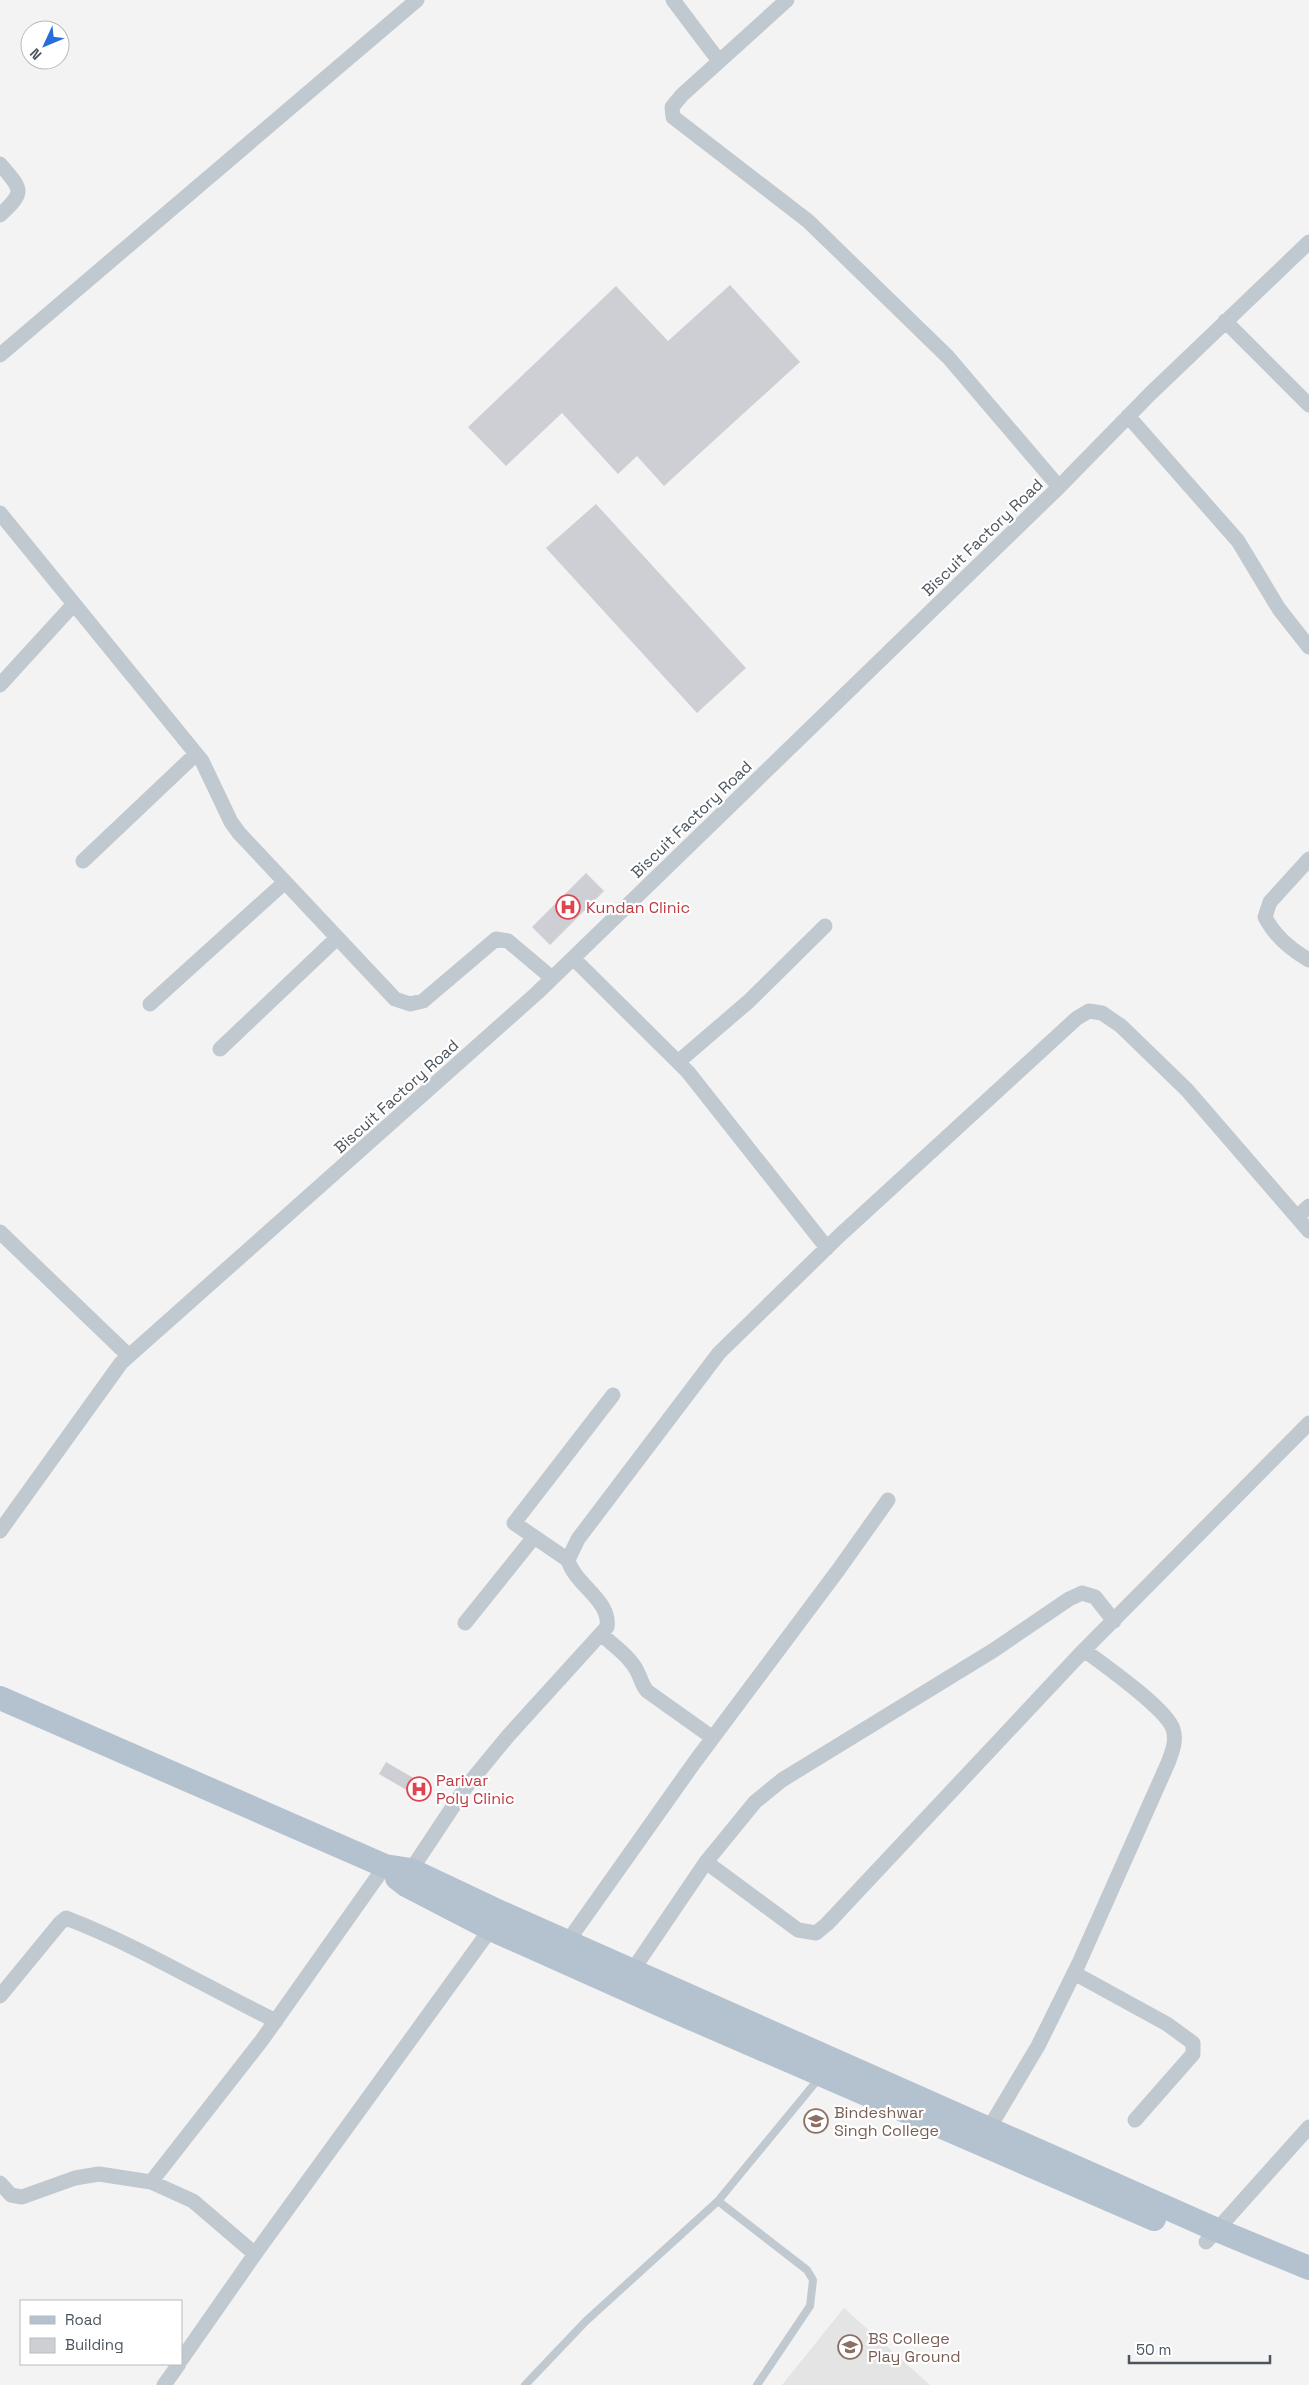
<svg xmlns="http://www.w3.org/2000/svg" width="1309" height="2385" font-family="'Space Grotesk',sans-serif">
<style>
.education{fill:#e5e4e4}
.building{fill:#cdcfd4}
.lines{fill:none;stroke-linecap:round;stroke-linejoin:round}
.lane{stroke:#c1c9d0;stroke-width:8}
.street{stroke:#c1c9d0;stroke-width:15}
.primary{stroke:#b4c1cf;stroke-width:24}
.labels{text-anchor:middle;stroke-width:4.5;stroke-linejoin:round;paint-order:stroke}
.street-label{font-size:16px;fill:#4b555f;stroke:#fff}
.health-label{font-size:16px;fill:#be3a42;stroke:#fff;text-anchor:start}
.education-label{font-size:16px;fill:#785e54;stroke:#fff;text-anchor:start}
</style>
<rect width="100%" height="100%" fill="#f4f3f3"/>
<!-- education -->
<path class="education" d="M 844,2308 L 930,2385 L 782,2385 Z"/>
<!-- building -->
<path class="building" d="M 730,285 L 800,362 L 664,486 L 637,456 L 618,474 L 562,413 L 506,466 L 468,427 L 616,286 L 668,341 Z
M 596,504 L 746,668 L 697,713 L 546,548 Z
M 586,873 L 604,891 L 550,945 L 532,927 Z
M 386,1762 L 429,1787 L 422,1799 L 379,1774 Z"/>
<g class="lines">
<!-- lane -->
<path class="lane" d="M 718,2201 L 807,2270 L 813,2280 L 810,2306 L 757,2385
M 525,2385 L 586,2321 L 718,2201 L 820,2077"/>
<!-- street -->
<path class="street" d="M 673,0 L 719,61
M 787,0 L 682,95 L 672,107 L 673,117 L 808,221 L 948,357 L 1059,487
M 0,164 C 22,190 26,191 0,215
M 1225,321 L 1309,405
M 0,355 L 417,0
M 1128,416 L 1238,541 L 1279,609 L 1309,647
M 0,513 L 202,761 L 231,822 L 239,833 L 395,999 L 410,1004 L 423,1001 L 496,939 L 508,941 L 552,978
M 0,685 L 73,605
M 1309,859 L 1270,902 L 1265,917 C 1274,935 1292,950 1309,960
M 83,861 L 196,754
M 573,958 L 688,1072 L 827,1248
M 150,1004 L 285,882
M 220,1049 L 337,938
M 678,1062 L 749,1001 L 825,926
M 1297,1217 L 1309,1206
M 0,1232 L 129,1356
M 0,1531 L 121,1363 L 537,993 L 1059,487 L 1150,394 L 1309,242
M 568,1560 L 514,1523 L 613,1395
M 465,1623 L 534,1537
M 601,1634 C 613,1645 631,1657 638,1673 C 641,1679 642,1685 647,1691 L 713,1738
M 706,1862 L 755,1802 L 782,1780 L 994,1650 L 1069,1599 L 1082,1593 L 1095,1597 L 1114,1621
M 408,1877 L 411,1870 L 466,1787 L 508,1736 L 607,1627 C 611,1600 575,1585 568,1560 L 578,1539 L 719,1353 L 839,1236 L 1077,1018 L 1089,1011 L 1102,1013 L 1121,1026 L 1187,1090 L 1309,1231
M 563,1948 L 694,1763 L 839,1569 L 888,1500
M 1074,1973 L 1167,2024 L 1193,2043 L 1193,2054 L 1135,2120
M 628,1977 L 706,1862 L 798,1930 L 816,1933 L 827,1924 L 1084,1650 L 1309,1423
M 0,1996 L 60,1923 L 66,1918 C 139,1946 206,1987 276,2021
M 985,2135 L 1038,2046 L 1079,1963 L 1168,1763 C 1172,1752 1177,1741 1173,1729 C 1166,1708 1104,1665 1084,1650
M 151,2182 L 262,2040 L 385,1866
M 0,2183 L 11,2195 L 22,2197 L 75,2178 L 99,2174 L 151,2182 L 193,2201 L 255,2254
M 1206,2242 L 1309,2127
M 181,2360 L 255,2254 L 495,1923
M 164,2385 L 179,2364"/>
<!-- primary -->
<path class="primary" d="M 0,1698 L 385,1866 L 411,1870 L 502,1913 L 1217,2230 L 1309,2268
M 397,1878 L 406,1885 L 491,1929 L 679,2013 L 1154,2219"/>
</g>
<!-- icons -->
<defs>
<g id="hospital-ring" transform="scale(1.25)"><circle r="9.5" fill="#fff" stroke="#e0444e" stroke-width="1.5"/><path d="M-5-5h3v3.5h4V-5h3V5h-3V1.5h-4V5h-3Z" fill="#e0444e"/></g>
<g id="university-ring" transform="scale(1.25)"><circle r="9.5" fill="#fff" stroke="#8d6e63" stroke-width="1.5"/><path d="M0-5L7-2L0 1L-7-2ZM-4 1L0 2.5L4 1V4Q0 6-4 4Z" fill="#8d6e63"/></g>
</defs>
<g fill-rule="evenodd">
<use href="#hospital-ring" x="568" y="907"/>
<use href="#hospital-ring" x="419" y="1789"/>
<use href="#university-ring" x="816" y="2121"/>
<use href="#university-ring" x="850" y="2347"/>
</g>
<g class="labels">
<!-- street labels -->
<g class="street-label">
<text transform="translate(982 537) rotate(-44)" y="6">Biscuit Factory Road</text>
<text transform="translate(691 819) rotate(-44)" y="6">Biscuit Factory Road</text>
<text transform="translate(396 1096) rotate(-42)" y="6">Biscuit Factory Road</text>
</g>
<!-- health labels -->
<g class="health-label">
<text x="586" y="913">Kundan Clinic</text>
<text x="436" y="1786">Parivar<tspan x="436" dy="18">Poly Clinic</tspan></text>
</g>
<!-- education labels -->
<g class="education-label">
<text x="834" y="2118">Bindeshwar<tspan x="834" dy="18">Singh College</tspan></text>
<text x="868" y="2344">BS College<tspan x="868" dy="18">Play Ground</tspan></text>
</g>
</g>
<!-- legend -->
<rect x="20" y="2300" width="162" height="65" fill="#ffffff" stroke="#b7bbbf"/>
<rect x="30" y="2316" width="25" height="8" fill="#b4c1cf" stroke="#b7bbbf"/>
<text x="65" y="2325" font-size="15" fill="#4b555f">Road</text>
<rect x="30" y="2338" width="25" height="15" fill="#cdcfd4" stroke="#b7bbbf"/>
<text x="65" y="2350" font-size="15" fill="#4b555f">Building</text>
<!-- north arrow -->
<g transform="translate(45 45) rotate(226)"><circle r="24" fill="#ffffff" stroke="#b7bbbf"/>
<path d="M0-4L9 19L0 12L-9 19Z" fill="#276dda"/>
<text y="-8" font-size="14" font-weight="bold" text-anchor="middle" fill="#4b555f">N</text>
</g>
<!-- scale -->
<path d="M1129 2355v8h141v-8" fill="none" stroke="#4b555f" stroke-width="2.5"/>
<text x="1136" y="2355" font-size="15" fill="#4b555f" stroke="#ffffff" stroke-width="4" paint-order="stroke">50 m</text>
</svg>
